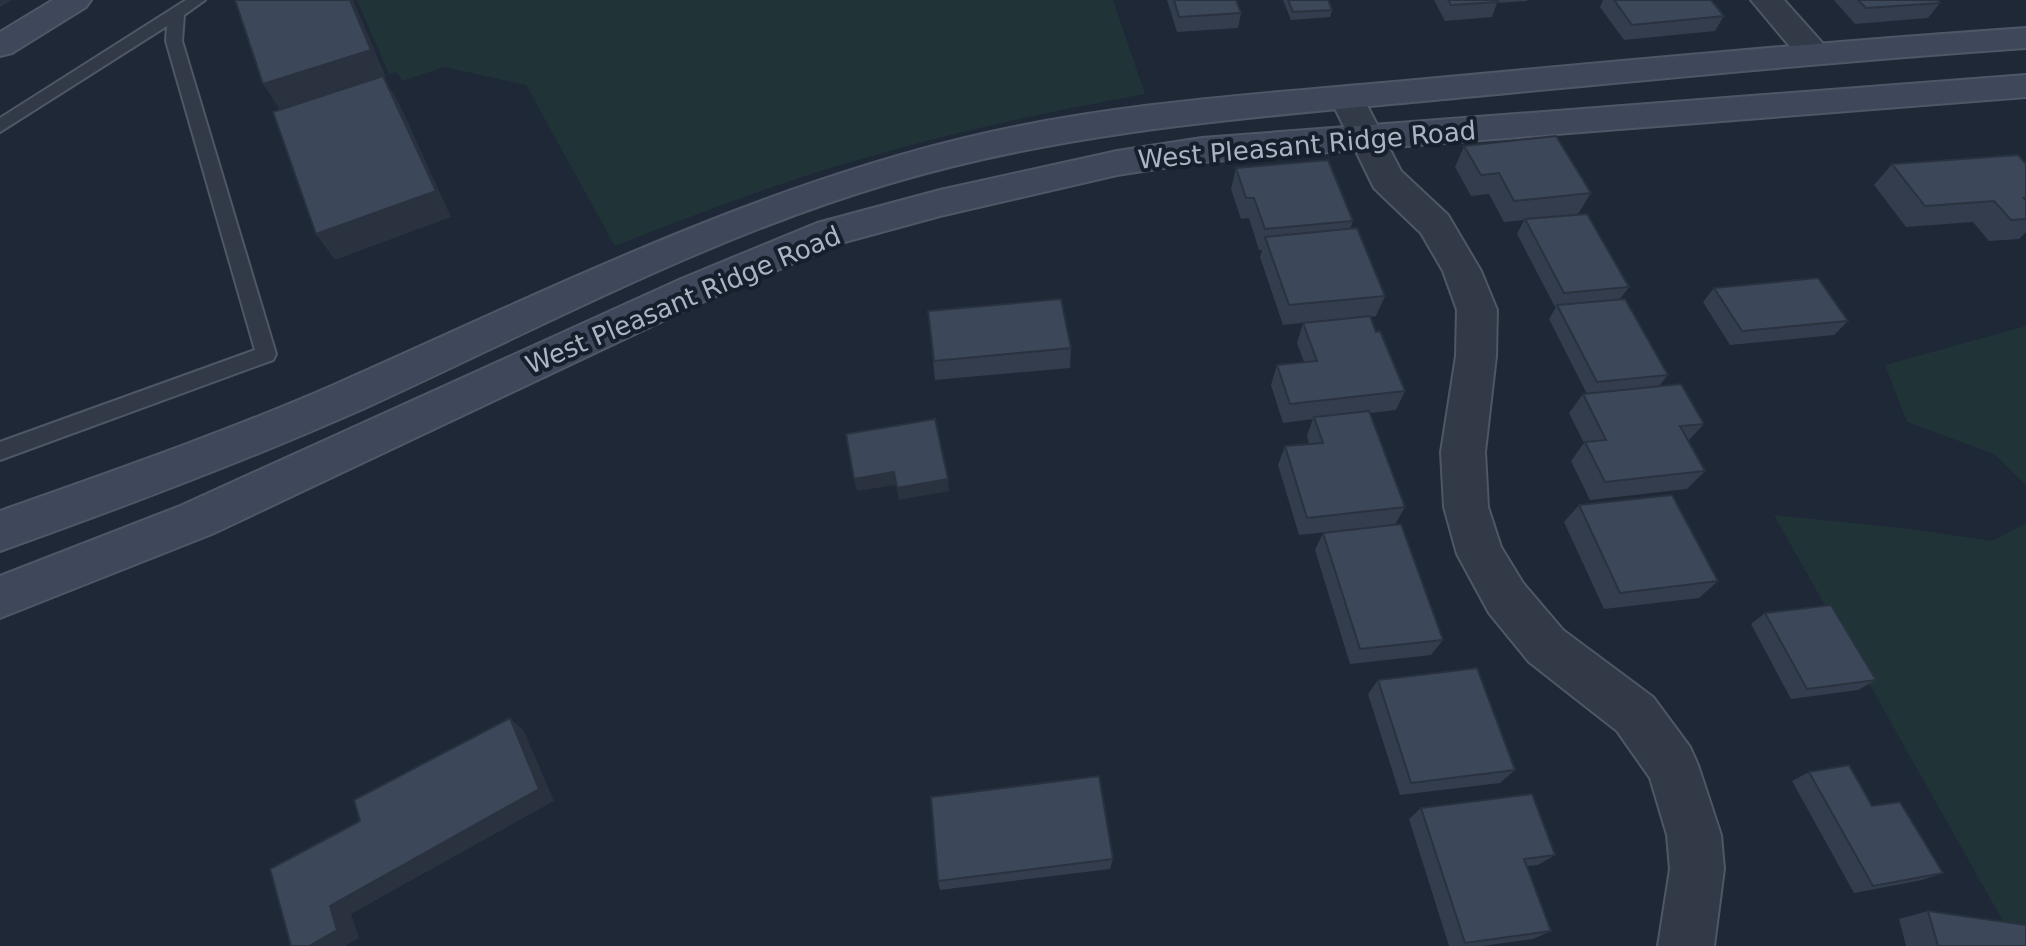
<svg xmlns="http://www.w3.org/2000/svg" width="2026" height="946" font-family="'DejaVu Sans',sans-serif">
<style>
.green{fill:#203438}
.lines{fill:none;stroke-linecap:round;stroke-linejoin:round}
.lane-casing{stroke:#4f5766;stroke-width:4}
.street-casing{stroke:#4f5766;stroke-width:4}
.secondary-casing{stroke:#4f5766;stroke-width:4}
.lane{fill:#323a48;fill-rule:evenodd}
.street{fill:#323a48;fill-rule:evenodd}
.secondary{fill:#3f485b;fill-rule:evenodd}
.wall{fill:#343d4d}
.shaded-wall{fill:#2a323f}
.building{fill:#3c475a;stroke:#2a323f;stroke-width:2}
.labels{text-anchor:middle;stroke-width:8;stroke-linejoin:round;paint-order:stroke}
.street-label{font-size:26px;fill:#abb4c5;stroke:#171f2c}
</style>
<rect width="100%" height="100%" fill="#1e2837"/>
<!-- green -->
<path class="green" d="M 357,0 L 1113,0 L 1145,94 C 1050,111 955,132 861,159 C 777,183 696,214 615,246 L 526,85 L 444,67 L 402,81 L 397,72 L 389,74 Z
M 2026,326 L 2026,485 L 1994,454 L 1907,422 L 1885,365 Z
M 1774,515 L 1911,529 L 1992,541 L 2026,523 L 2026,946 L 2017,946 Z"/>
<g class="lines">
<!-- lane casing -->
<g class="lane-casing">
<path id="lane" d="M 186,0 L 205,0 L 184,15 L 182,41 L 276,354 L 273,360 L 0,460 L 0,442 L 255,350 L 166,41 L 167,26 L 0,132 L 0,118 Z"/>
</g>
<!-- street casing -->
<g class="street-casing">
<path id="street" d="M 1751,0 L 1784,0 L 1826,47 L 1831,54 L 1826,61 L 1814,64 L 1802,61 Z
M 1347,87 L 1359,90 L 1401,171 L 1448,215 L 1481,271 L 1497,310 L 1496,356 L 1485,452 L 1488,507 L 1501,547 L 1523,583 L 1563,630 L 1653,697 L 1690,747 L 1698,765 L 1721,835 L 1724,869 L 1714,946 L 1658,946 L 1670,869 L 1667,835 L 1650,778 L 1617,731 L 1529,662 L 1489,613 L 1457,554 L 1444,507 L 1441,452 L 1456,356 L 1457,310 L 1443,271 L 1421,233 L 1374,188 L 1330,98 L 1335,90 Z"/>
</g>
<!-- secondary casing -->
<g class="secondary-casing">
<path id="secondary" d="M 53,0 L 91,0 L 86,7 L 12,53 L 0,56 L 0,32 Z
M 2026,28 L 2026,48 C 1825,62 1625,82 1424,101 C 1244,118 1065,131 891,183 C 708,237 538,329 365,408 C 246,461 123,507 0,551 L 0,511 C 113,471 226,432 336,384 C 542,293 745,191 965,138 C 1112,102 1265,94 1415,80 C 1619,61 1822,42 2026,28 Z
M 2026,75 L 2026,97 L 1202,162 L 1117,175 L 940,216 L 841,243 L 709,299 L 212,534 L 0,618 L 0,576 L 180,506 L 681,279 L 817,223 L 940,190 L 1117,151 L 1202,138 Z"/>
</g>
<!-- lane -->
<use href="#lane" class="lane"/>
<!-- street -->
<use href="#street" class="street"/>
<!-- secondary -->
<use href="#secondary" class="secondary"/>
</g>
<!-- wall -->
<path class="wall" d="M 1167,0 L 1236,0 L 1241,13 L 1238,28 L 1177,32 Z
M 1283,0 L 1328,0 L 1332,10 L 1330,17 L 1291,20 Z
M 1434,0 L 1527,0 L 1527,1 L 1497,3 L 1492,17 L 1445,21 Z
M 1603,0 L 1711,0 L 1724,16 L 1715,31 L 1624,40 L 1600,7 Z
M 1834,0 L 1938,0 L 1940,3 L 1928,18 L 1855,24 Z
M 1464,146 L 1591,193 L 1578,214 L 1629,287 L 1620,299 L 1668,375 L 1659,386 L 1704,424 L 1688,441 L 1705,471 L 1687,489 L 1590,500 L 1571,461 L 1584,443 L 1569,413 L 1583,394 L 1587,394 L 1549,319 L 1556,307 L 1555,307 L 1517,234 L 1524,220 L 1504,222 L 1489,194 L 1471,196 L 1455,167 Z
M 1892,164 L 2026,164 L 2026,232 L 2019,239 L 1989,241 L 1973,222 L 1906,227 L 1874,185 Z
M 1236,168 L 1353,221 L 1350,229 L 1385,296 L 1376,316 L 1370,317 L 1376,332 L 1405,391 L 1396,410 L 1370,413 L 1405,507 L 1395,525 L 1299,535 L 1278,465 L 1285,446 L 1309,444 L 1307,435 L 1313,419 L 1283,423 L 1271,385 L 1277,365 L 1304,362 L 1297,343 L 1303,323 L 1328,320 L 1283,325 L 1260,257 L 1262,250 L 1259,250 L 1249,218 L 1241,219 L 1231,189 Z
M 1714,288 L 1848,321 L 1834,335 L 1730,345 L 1703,302 Z
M 928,311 L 1071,348 L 1070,368 L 935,380 Z
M 1579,505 L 1718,581 L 1699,598 L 1604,609 L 1564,522 Z
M 1323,533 L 1443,640 L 1431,655 L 1350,664 L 1315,550 Z
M 1765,613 L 1876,680 L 1858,690 L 1791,699 L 1751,624 Z
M 1378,680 L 1515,770 L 1500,783 L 1400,795 L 1368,694 Z
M 1809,772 L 1872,806 L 1943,873 L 1922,880 L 1854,893 L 1792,781 Z
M 1421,808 L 1555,855 L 1538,865 L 1527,866 L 1551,931 L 1533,939 L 1482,946 L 1449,946 L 1409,819 Z
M 1113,859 L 1110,869 L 940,890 L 938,881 Z
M 1928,911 L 2026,946 L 1906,946 L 1899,919 Z"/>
<!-- shaded-wall -->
<path class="shaded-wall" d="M 0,0 L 12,0 L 0,7 Z
M 350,0 L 353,0 L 386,77 L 384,78 L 399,103 L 451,217 L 335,260 L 316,234 L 281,111 L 263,84 Z
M 894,472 L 896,485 L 857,491 L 854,479 Z
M 948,479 L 949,491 L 899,500 L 897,488 Z
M 510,718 L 524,731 L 554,801 L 351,914 L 359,938 L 345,946 L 309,946 L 330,906 Z"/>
<!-- building -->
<path class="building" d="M 235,0 L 350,0 L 371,50 L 263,84 Z
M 1174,0 L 1236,0 L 1241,13 L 1179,17 Z
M 1288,0 L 1328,0 L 1332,10 L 1293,12 Z
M 1448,0 L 1497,0 L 1498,2 L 1451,5 Z
M 1614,0 L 1711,0 L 1724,16 L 1632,25 Z
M 1858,0 L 1938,0 L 1940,3 L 1866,8 Z
M 383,76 L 436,191 L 316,234 L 273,112 Z
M 1556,136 L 1591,193 L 1514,201 L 1499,173 L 1481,175 L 1464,146 Z
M 2018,155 L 2026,164 L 2026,198 L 2024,198 L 2026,201 L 2026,219 L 2011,220 L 1994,201 L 1925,206 L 1892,164 Z
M 1328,160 L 1353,221 L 1265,229 L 1254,198 L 1246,198 L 1236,168 Z
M 1587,214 L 1629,287 L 1564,293 L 1525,219 Z
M 1357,228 L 1385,296 L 1289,305 L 1265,237 Z
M 1818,278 L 1848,321 L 1742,331 L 1714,288 Z
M 1061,299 L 1071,348 L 934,361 L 928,311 Z
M 1625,299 L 1668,375 L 1597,382 L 1557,305 Z
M 1370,316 L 1376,332 L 1380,331 L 1405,391 L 1290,404 L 1277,365 L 1317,361 L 1303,323 Z
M 1681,384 L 1704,424 L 1680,426 L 1705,471 L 1605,482 L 1585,442 L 1606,440 L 1583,394 Z
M 1369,411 L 1405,507 L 1307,518 L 1285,446 L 1323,443 L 1314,417 Z
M 935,419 L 948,479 L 897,488 L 894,472 L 854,479 L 846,434 Z
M 1672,495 L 1718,581 L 1620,593 L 1579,505 Z
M 1401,524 L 1443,640 L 1360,649 L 1323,533 Z
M 1831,605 L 1876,680 L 1807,689 L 1765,613 Z
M 1477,668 L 1515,770 L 1411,783 L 1378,680 Z
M 510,718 L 539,789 L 330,906 L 337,930 L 309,946 L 291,946 L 270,869 L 360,821 L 354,800 Z
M 1849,765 L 1872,806 L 1900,802 L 1943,873 L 1873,886 L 1809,772 Z
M 1099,776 L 1113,859 L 938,881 L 931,797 Z
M 1532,794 L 1555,855 L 1524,859 L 1551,931 L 1465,943 L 1421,808 Z
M 1928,911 L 2026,925 L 2026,946 L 1938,946 Z"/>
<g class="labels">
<!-- street labels -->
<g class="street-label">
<text transform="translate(1307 145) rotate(-5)" y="9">West Pleasant Ridge Road</text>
<text transform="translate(683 300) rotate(-23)" y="9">West Pleasant Ridge Road</text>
</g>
</g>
</svg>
